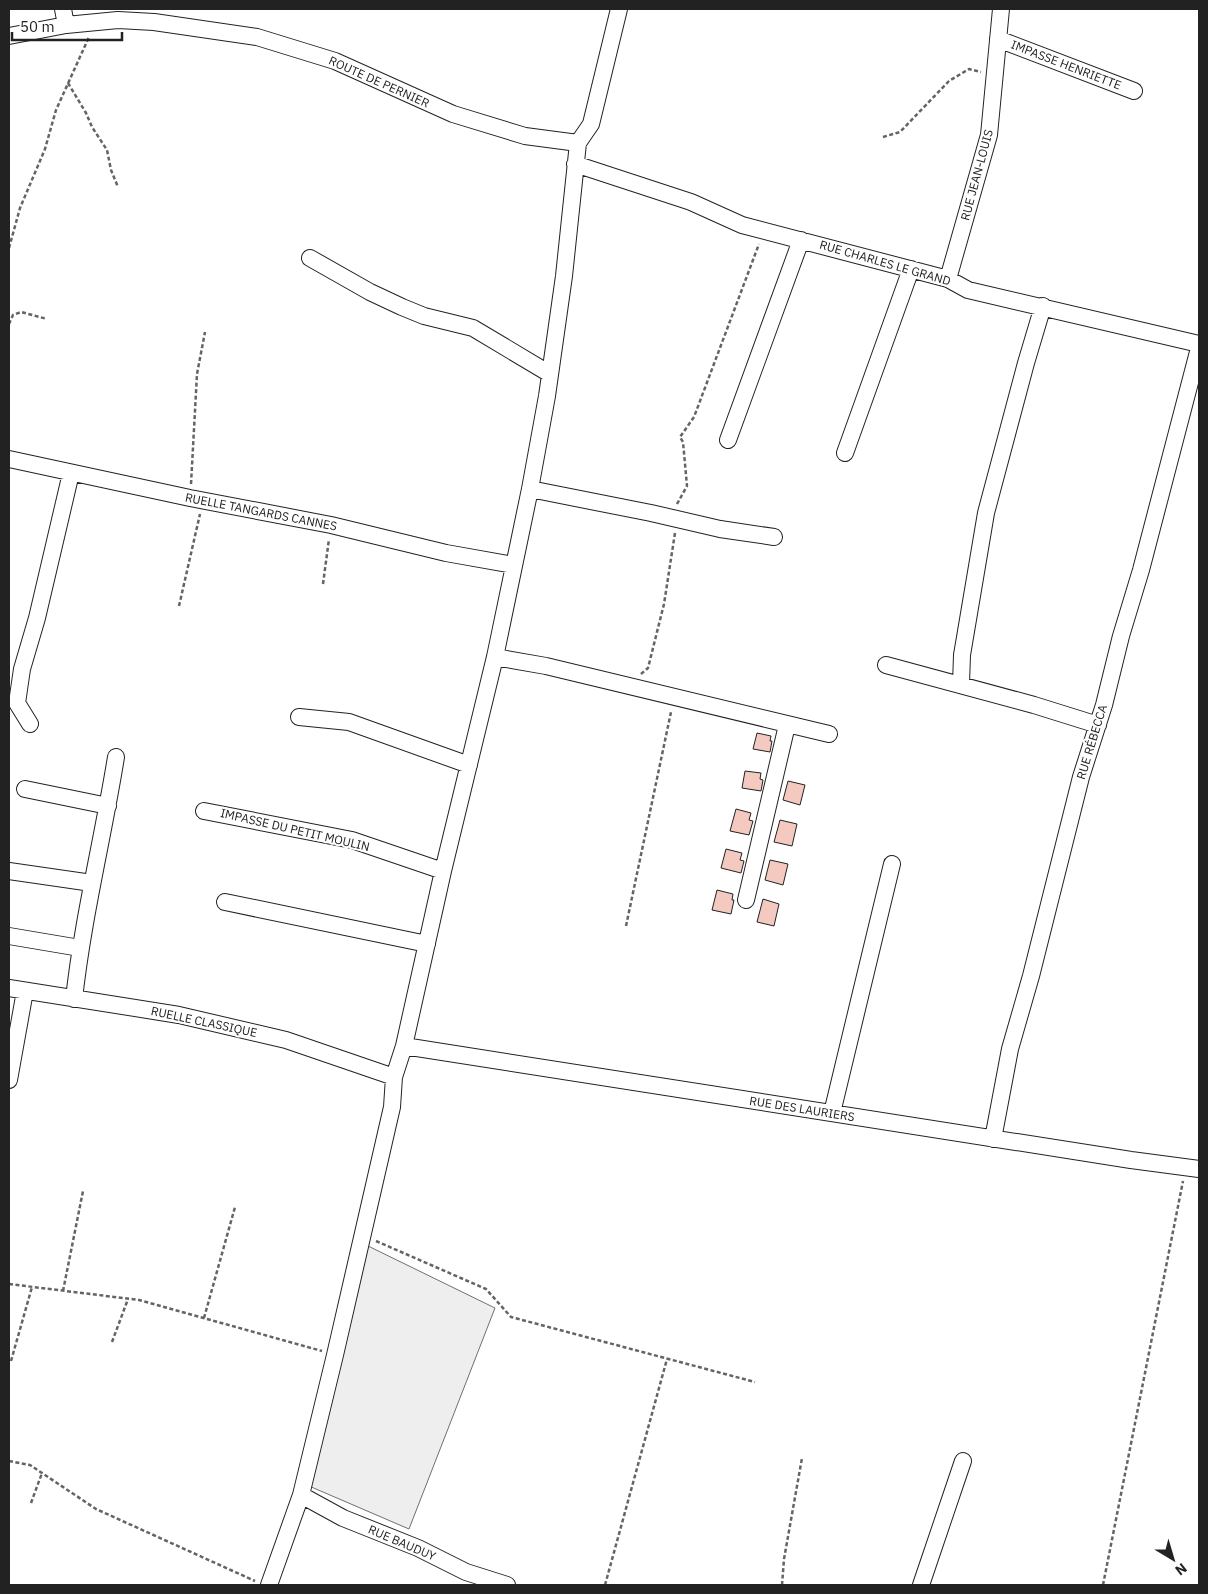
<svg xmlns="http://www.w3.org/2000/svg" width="1208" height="1594" font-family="'IBM Plex Sans',sans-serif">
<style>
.green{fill:#eee;stroke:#6f6f6f}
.building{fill:#f3c9c0;stroke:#222}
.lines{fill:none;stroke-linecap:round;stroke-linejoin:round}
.minor-casing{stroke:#222;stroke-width:18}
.path{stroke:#646464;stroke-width:2.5;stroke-dasharray:4 2.5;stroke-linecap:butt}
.minor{stroke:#fff;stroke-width:16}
.labels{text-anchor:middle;stroke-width:4;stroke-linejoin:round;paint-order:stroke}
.street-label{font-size:12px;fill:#222;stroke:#fff}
</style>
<rect width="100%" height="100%" fill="#fff"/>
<!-- green -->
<path class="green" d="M 366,1245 L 495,1308 L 409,1529 L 309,1486 Z"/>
<!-- building -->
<path class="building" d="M 757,733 L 771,736 L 770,741 L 772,741 L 770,752 L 753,749 Z
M 745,771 L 761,773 L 760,779 L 763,780 L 761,791 L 742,788 Z
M 788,781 L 805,785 L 800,805 L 783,800 Z
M 736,809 L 751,813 L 749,820 L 753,821 L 749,835 L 730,831 Z
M 780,820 L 797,824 L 792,846 L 774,842 Z
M 726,849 L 742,853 L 740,860 L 744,861 L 741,873 L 721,868 Z
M 770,860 L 788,864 L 783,885 L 765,880 Z
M 717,890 L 733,894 L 732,900 L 734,900 L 731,914 L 712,910 Z
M 763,899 L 779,904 L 774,926 L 757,922 Z"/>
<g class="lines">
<!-- minor casing -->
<g class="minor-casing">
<path id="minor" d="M 63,9 L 66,25
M 9,36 L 66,25 L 118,20 L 154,22 L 257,37 L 335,61 L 453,114 L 525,136 L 578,143
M 998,39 L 1134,91
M 578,143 L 591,124 L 619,9
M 575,164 L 691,202 L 742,225 L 948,279 L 968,290 L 1199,344
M 310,258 L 370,292 L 402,307 L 424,316 L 473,328 L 550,374
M 948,279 L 989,135 L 1001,9
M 728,440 L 801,240
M 845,453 L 911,269
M 9,459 L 190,498 L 331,525 L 446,553 L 514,565
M 530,489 L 651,513 L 720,529 L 774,537
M 495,657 L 546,666 L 829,734
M 886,665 L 1034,705 L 1098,725
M 961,684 L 962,655 L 986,513 L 1026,363 L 1043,306
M 299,717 L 349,722 L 469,765
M 30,724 L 17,703 L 22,669 L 37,618 L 71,473
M 25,789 L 108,806
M 204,811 L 352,840 L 443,871
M 9,871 L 92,883
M 746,900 L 787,725
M 225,902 L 427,944
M 9,936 L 80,948
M 9,988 L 179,1015 L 286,1040 L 394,1077
M 74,999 C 83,917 103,838 116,757
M 404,1046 L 1131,1160 L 1199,1169
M 9,1080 L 25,991
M 832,1113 L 892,864
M 993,1139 L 1010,1049 L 1031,976 L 1081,777 L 1104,705 L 1121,636 L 1141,570 L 1199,348
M 301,1495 L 343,1518 L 418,1548 L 466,1572 L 507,1585
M 269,1585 L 301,1495 L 335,1355 L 392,1107 L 394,1077 L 404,1046 L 443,871 L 495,657 L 530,489 L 547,396 L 564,276 L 578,143
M 921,1585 L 963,1461"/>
</g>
<!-- path -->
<path class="path" d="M 68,83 L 86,113 L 92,127 L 107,150 L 111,170 L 118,187
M 883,137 L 900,132 L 949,81 L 969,69 L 981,72
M 9,248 L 20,208 L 45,149 L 56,110 L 89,37
M 9,324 L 13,315 L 21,312 L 47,319
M 191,484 L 197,374 L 205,332
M 677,504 L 687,486 L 683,442 L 680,437 L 694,417 L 759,244
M 323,584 L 329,539
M 179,606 L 200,514
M 641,674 L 648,668 L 664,604 L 675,533
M 626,926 L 671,712
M 376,1241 L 486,1289 L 511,1317 L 755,1382
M 9,1284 L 139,1300 L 322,1351
M 63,1291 L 83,1191
M 204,1318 L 235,1207
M 112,1342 L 128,1299
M 11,1361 L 32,1287
M 9,1461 L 30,1465 L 96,1509 L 255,1581
M 31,1503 L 42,1473
M 605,1585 L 667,1359
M 782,1585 L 784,1559 L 802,1458
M 1103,1585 L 1183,1181"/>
<!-- minor -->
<use href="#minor" class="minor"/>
</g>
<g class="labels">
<!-- street labels -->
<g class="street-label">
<text transform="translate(1066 65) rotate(21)" y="4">IMPASSE HENRIETTE</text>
<text transform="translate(379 82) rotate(24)" y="4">ROUTE DE PERNIER</text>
<text transform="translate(977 175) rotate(-75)" y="4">RUE JEAN-LOUIS</text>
<text transform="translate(885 263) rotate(16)" y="4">RUE CHARLES LE GRAND</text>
<text transform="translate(261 512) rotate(11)" y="4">RUELLE TANGARDS CANNES</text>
<text transform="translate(1092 742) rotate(-73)" y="4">RUE RÉBECCA</text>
<text transform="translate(295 830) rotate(13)" y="4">IMPASSE DU PETIT MOULIN</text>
<text transform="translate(204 1022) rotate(12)" y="4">RUELLE CLASSIQUE</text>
<text transform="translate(802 1109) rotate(9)" y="4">RUE DES LAURIERS</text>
<text transform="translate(402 1543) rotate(23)" y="4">RUE BAUDUY</text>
</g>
</g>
<!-- border -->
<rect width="1208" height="1594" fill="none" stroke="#222222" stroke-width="20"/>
<!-- north arrow -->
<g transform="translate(1173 1559) rotate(142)" stroke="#ffffff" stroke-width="4" paint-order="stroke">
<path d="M0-4L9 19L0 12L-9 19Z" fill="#222222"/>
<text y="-8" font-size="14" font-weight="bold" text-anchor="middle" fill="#222222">N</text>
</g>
<!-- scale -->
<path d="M12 32v8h110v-8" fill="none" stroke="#222222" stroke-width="2.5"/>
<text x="20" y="32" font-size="15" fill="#222222" stroke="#ffffff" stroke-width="4" paint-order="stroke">50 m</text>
</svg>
